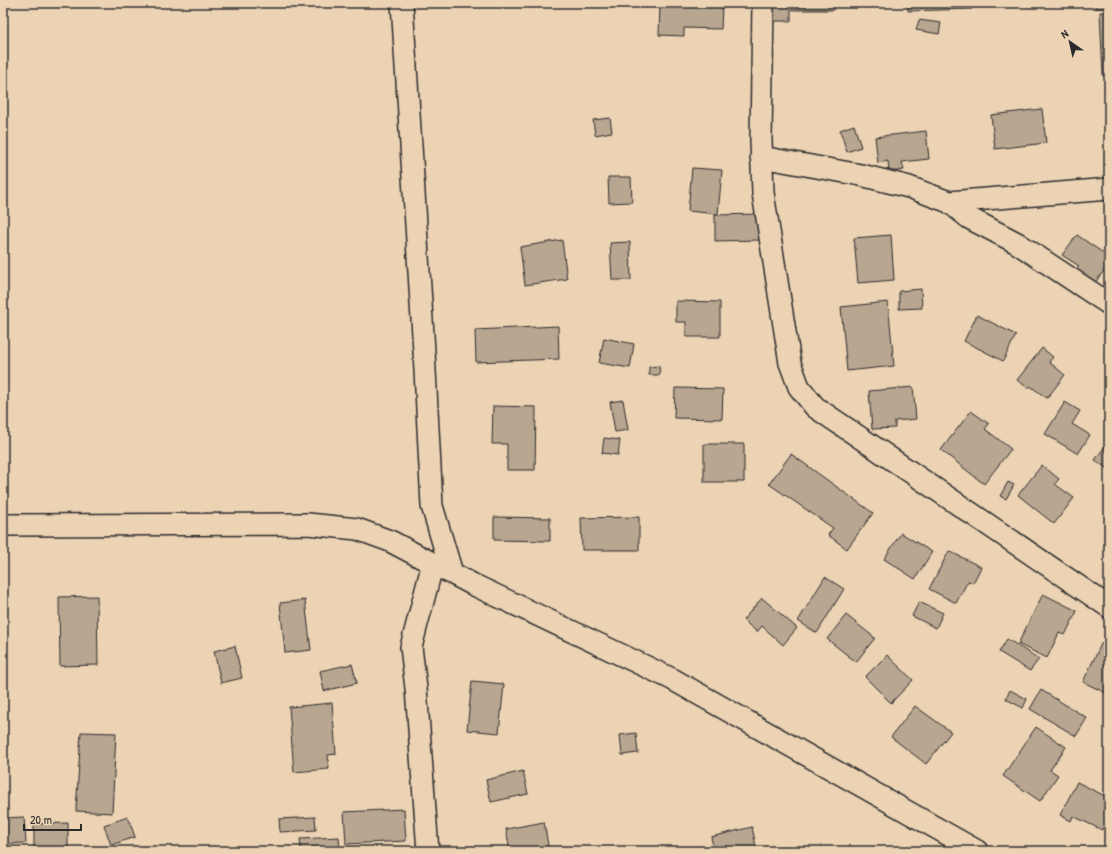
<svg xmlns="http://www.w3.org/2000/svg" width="1112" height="854" font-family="'Patrick Hand',sans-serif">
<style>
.building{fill:#b9a691;stroke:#2b2b2b}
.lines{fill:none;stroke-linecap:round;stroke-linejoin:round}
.street-casing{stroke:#2b2b2b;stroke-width:24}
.street{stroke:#ecd3b4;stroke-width:21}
</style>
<rect width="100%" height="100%" fill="#ecd3b4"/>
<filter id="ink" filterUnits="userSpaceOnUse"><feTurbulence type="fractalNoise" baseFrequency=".025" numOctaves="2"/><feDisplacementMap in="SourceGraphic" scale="8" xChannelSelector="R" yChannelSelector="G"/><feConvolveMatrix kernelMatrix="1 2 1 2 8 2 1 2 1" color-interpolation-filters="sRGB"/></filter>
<g filter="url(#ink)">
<!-- building -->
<path class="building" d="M 660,3 L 711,3 L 711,5 L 722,6 L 721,29 L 684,28 L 684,36 L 659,35 Z
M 772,3 L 834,3 L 834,10 L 791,10 L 791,21 L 772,21 Z
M 908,3 L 972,3 L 972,9 L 908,11 Z
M 1095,3 L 1109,3 L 1109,8 L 1095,8 Z
M 1109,11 L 1109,76 L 1103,76 L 1100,12 Z
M 919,20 L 941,23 L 939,34 L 916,30 Z
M 1042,109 L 1046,143 L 995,149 L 991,115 Z
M 610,118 L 612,132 L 595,135 L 593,120 Z
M 854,125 L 861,147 L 847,152 L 840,130 Z
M 926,131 L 929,159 L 902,162 L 904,170 L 889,172 L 888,161 L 878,163 L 875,137 Z
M 692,168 L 722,170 L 718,214 L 688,211 Z
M 608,177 L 631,177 L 632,202 L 609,203 Z
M 760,214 L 760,240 L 715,241 L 715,215 Z
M 891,235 L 894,280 L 858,283 L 854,238 Z
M 1077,235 L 1109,257 L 1109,264 L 1094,284 L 1075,271 L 1079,266 L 1062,255 Z
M 562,240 L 567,279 L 525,285 L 520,247 Z
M 630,242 L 631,280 L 612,280 L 610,243 Z
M 921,289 L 922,308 L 899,309 L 899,291 Z
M 676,301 L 720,302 L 720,337 L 686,337 L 686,322 L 676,322 Z
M 888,302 L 894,366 L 847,371 L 841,307 Z
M 977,315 L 1016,335 L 1003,361 L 964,341 Z
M 558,326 L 559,359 L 476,362 L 475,330 Z
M 604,338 L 634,344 L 630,368 L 599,363 Z
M 1042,348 L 1053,357 L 1049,362 L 1065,375 L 1047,398 L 1030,386 L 1028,388 L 1017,380 Z
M 659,366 L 660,375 L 649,375 L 649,367 Z
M 913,387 L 916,419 L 895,421 L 895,428 L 872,429 L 869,391 Z
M 675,388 L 723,389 L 722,419 L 674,418 Z
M 623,400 L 628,430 L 615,432 L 610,402 Z
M 1065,402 L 1080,411 L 1072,424 L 1090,435 L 1078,454 L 1045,434 Z
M 493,406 L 536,407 L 535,470 L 507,470 L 507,444 L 492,444 Z
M 971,411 L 989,424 L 985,429 L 1011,449 L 984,484 L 941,450 Z
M 604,438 L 620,440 L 618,455 L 602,453 Z
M 1109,441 L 1109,470 L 1095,460 Z
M 704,444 L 744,444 L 744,482 L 704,482 Z
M 791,454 L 873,513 L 847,549 L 828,535 L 833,528 L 769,484 Z
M 1042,465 L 1059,479 L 1055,484 L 1074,498 L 1054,524 L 1018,495 Z
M 1008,482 L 1014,485 L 1006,499 L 1000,496 Z
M 494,517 L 550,518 L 550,541 L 494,540 Z
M 639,517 L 639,550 L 582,550 L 581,518 Z
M 901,533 L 932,552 L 915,579 L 884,559 Z
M 949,551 L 981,567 L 973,583 L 968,581 L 956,603 L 929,589 Z
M 825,577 L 844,589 L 817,633 L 798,621 Z
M 1043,594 L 1077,611 L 1065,635 L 1059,633 L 1047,658 L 1018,644 Z
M 97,596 L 98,665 L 60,666 L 59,597 Z
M 762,598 L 797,628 L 783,645 L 762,626 L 757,632 L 743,620 Z
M 305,600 L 311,650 L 285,653 L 280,603 Z
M 919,602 L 943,613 L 936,628 L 912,616 Z
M 846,615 L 875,638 L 856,662 L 827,639 Z
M 1007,639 L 1039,659 L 1030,671 L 999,652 Z
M 1102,642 L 1109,646 L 1108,694 L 1083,682 Z
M 235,646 L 242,678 L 221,683 L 214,651 Z
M 887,655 L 913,680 L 891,703 L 865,677 Z
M 352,664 L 357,683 L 324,691 L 320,671 Z
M 472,681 L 504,684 L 499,733 L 467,730 Z
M 1010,690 L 1027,699 L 1023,708 L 1006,699 Z
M 1041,690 L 1087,718 L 1076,736 L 1030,709 Z
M 332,703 L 336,754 L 328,755 L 329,769 L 294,772 L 289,707 Z
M 915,706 L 951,732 L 926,764 L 891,737 Z
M 1036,727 L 1066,747 L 1050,770 L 1058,775 L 1040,801 L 1003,776 Z
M 81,732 L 116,733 L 112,813 L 76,811 Z
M 636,733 L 638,753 L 622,755 L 620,735 Z
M 523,771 L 528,794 L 491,802 L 486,780 Z
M 1077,782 L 1109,798 L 1109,816 L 1102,830 L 1073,816 L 1071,821 L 1060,815 Z
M 404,809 L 406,841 L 346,844 L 344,812 Z
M 24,817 L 26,843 L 3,844 L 3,818 Z
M 128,817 L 135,837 L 111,845 L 104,825 Z
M 315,817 L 316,830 L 280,832 L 279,819 Z
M 544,822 L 549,851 L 510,851 L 506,829 Z
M 68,823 L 68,851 L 34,851 L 34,824 Z
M 752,827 L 757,851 L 714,851 L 711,837 Z
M 339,837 L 340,851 L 301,851 L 300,839 Z"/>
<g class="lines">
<!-- street casing -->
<g class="street-casing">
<path id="street" d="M 402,3 L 424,351 L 432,506 L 452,573
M 763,3 L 761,140 L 763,193 L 790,363 L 799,387 L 815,407 L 1109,607
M 761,157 L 861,175 L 909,187 L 949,202 L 969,218 L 1017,243 L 1109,304
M 949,202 L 1109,189
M 3,525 L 308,524 L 357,529 L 390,541 L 472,584 L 672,679 L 977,851
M 428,851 L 416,688 L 411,647 L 433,563"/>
</g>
<!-- street -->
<use href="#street" class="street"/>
</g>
</g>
<!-- margin -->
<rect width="1112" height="854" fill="none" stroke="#ecd3b4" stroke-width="16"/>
<rect x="8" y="8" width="1096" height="838" fill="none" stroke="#2b2b2b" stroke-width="1.5" filter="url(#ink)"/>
<!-- north arrow -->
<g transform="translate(1070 42) rotate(326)" stroke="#ecd3b4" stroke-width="3" paint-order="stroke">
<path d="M0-3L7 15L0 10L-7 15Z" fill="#2b2b2b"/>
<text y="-6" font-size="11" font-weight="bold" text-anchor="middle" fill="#2b2b2b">N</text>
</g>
<!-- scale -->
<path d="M24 824v6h57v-6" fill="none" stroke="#2b2b2b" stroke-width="2"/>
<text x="30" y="824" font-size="12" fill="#2b2b2b" stroke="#ecd3b4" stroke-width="3" paint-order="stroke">20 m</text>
</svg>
